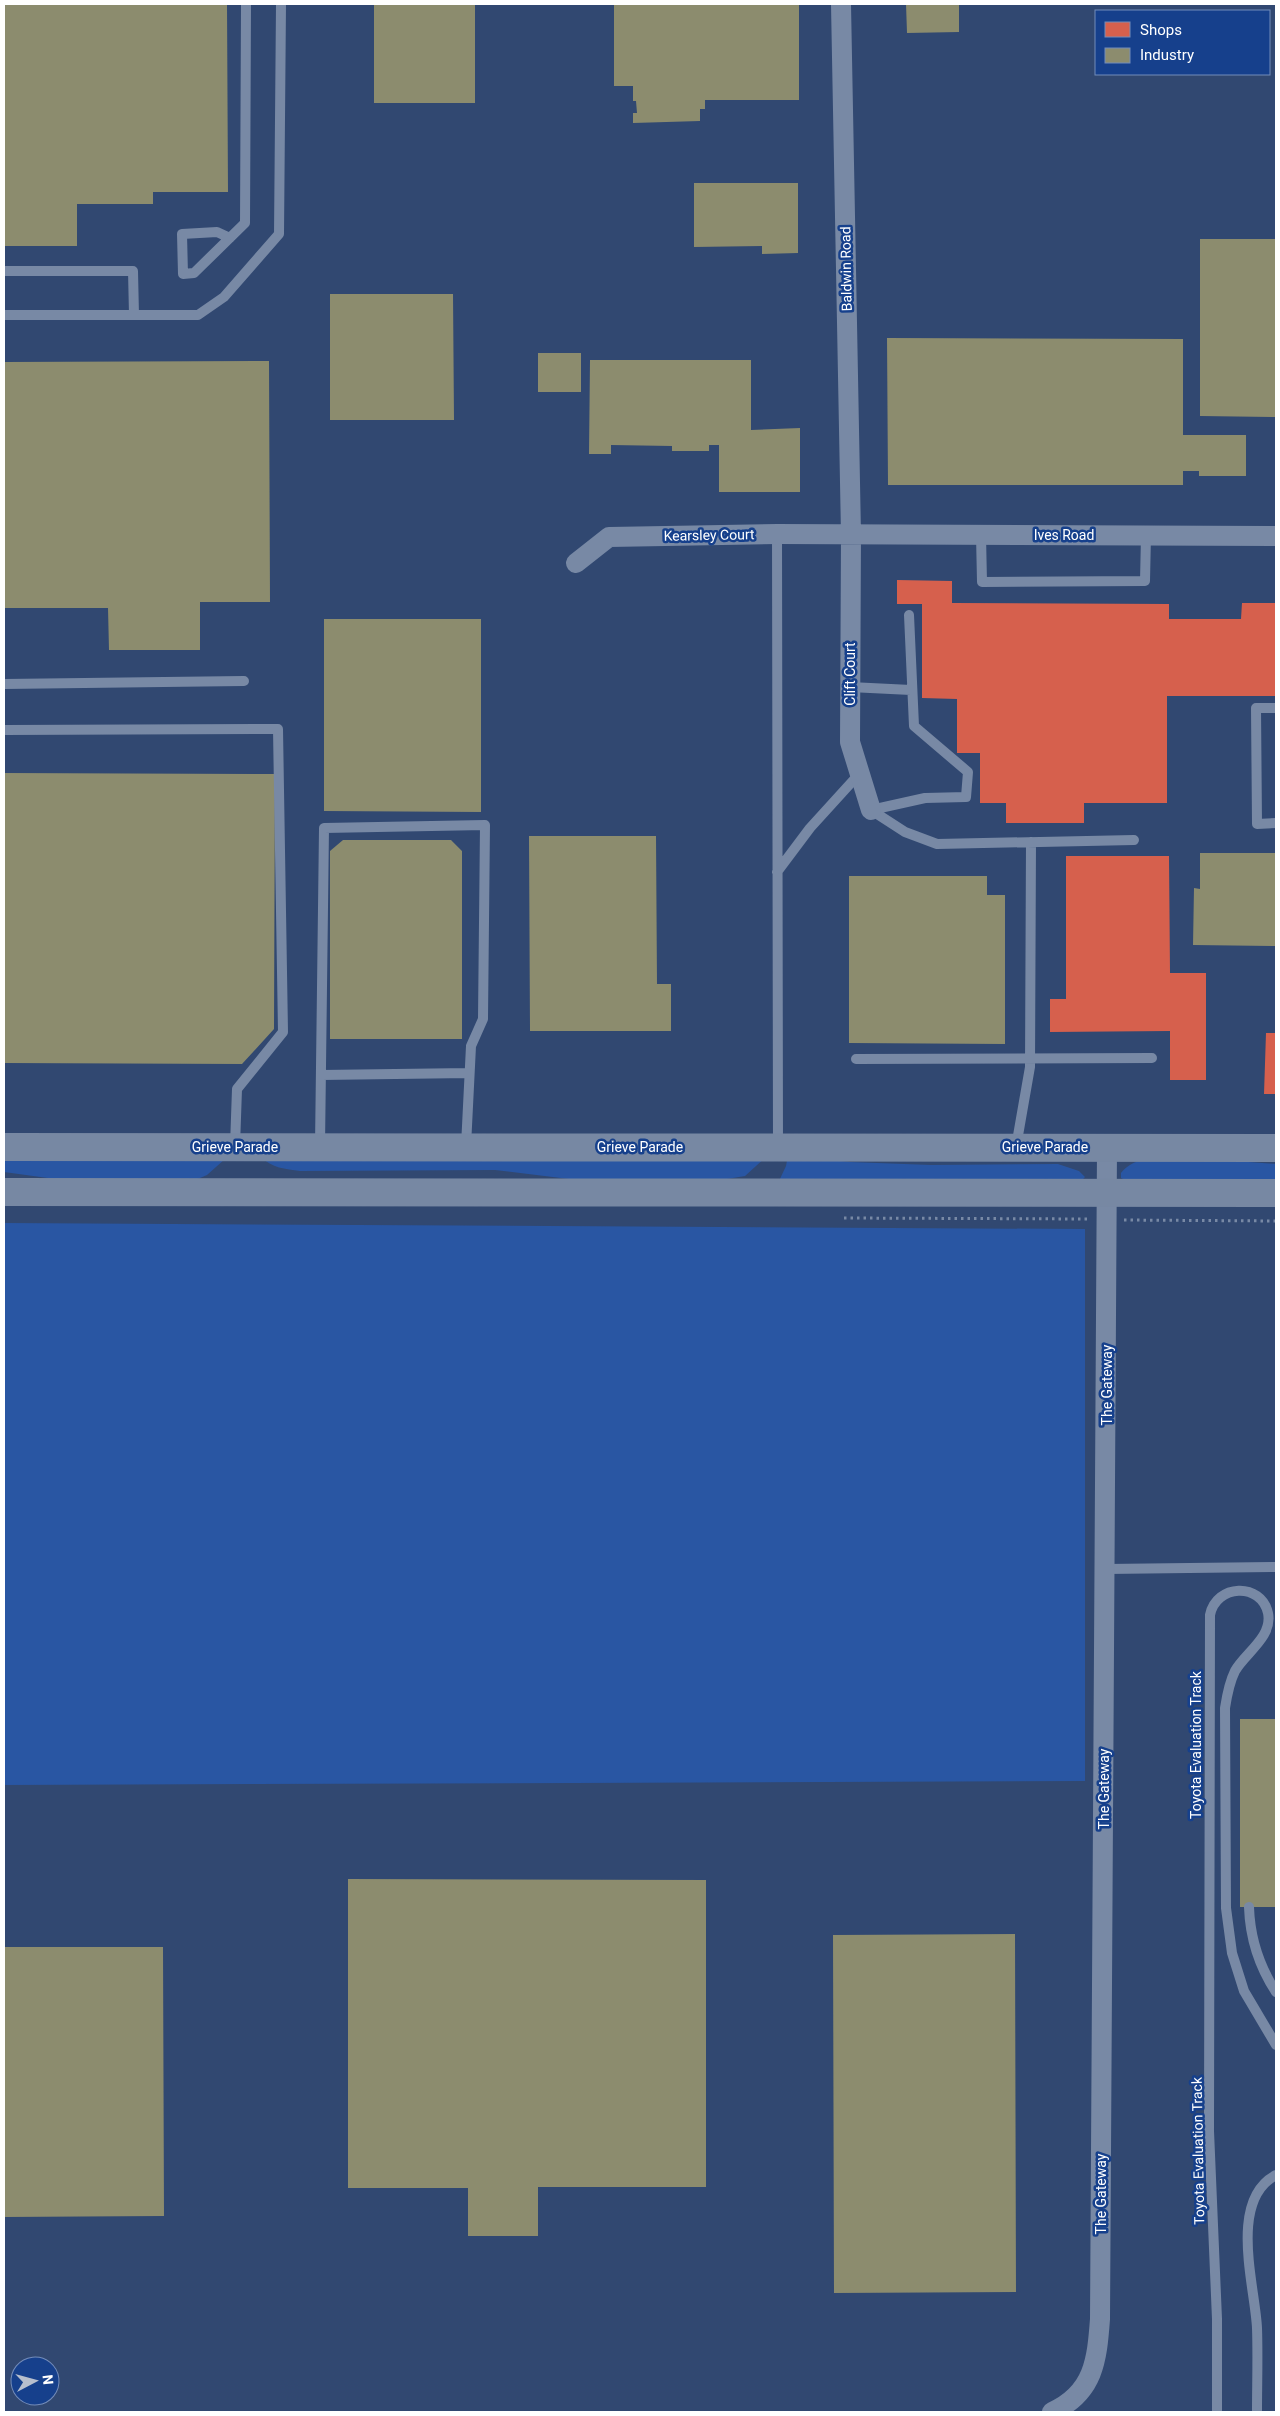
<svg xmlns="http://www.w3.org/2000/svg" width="1280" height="2416" font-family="Roboto,sans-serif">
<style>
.green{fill:#2956a3}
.shops{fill:#d6604d}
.industry{fill:#8c8c6e}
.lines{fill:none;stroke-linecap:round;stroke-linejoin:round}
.path{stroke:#7889a5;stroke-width:3;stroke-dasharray:2.5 4;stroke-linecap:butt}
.service{stroke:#7889a5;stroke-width:10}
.minor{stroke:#7889a5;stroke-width:20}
.primary{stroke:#7788a3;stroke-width:28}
.labels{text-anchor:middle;stroke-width:5;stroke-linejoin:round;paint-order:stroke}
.street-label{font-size:14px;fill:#fff;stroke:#16408c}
</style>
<rect width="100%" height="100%" fill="#314871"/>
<!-- green -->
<path class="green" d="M 4,1155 L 225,1159 L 207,1175 L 193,1181 L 55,1179 L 4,1172 Z
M 788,1155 L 850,1162 L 931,1165 L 1058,1164 L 1079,1171 L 1085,1177 L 1082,1180 L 779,1181 L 786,1166 Z
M 1170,1156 L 1276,1164 L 1276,1180 L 1125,1180 L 1121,1178 L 1121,1173 C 1133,1158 1152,1158 1170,1156 Z
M 261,1157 L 766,1157 L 745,1176 L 727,1179 L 577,1180 L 495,1170 L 300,1171 C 285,1169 272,1168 261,1157 Z
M 4,1223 L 1085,1229 L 1085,1781 L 4,1785 Z"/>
<!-- shops -->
<path class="shops" d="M 897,580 L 952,581 L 952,603 L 1169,604 L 1169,619 L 1241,619 L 1242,603 L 1276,603 L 1276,696 L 1167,696 L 1167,803 L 1084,803 L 1084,823 L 1006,823 L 1006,803 L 980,803 L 980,753 L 957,753 L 957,699 L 922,698 L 922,604 L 897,604 Z
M 1066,856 L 1169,856 L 1170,973 L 1206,973 L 1206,1080 L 1170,1080 L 1170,1031 L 1050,1032 L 1050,999 L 1066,999 Z
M 1266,1033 L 1276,1033 L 1276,1094 L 1264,1094 Z"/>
<!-- industry -->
<path class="industry" d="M 4,4 L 227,4 L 228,192 L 153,192 L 153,204 L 77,204 L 77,246 L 4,246 Z
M 374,4 L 475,4 L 475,103 L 374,103 Z
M 614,4 L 799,4 L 799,100 L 705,100 L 705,109 L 700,109 L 700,121 L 633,123 L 633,113 L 637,113 L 636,101 L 633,101 L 633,86 L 614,86 Z
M 906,4 L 959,4 L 959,32 L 907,33 Z
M 694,183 L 798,183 L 798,253 L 762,254 L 762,246 L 694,247 Z
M 1200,239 L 1276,239 L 1276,417 L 1200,416 Z
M 330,294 L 453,294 L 454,420 L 330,420 Z
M 887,338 L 1183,339 L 1183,435 L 1246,435 L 1246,476 L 1199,476 L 1199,471 L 1183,471 L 1183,485 L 888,485 Z
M 538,353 L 581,353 L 581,392 L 538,392 Z
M 590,360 L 751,360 L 751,430 L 800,428 L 800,492 L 719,492 L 719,445 L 709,445 L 709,451 L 672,451 L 672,446 L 611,445 L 611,454 L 589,454 Z
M 269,361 L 270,602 L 200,602 L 200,650 L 109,650 L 108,608 L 4,608 L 4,362 Z
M 324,619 L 481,619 L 481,812 L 324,811 Z
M 4,773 L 275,774 L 274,1029 L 242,1064 L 4,1063 Z
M 529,836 L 656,836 L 657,984 L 671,984 L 671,1031 L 530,1031 Z
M 343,840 L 451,840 L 462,851 L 462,1039 L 330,1039 L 330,851 Z
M 1200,853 L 1276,853 L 1276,946 L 1193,945 L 1194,888 L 1200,889 Z
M 849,876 L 987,876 L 987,895 L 1005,895 L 1005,1044 L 849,1043 Z
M 1240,1719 L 1276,1719 L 1276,1907 L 1240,1907 Z
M 348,1879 L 706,1880 L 706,2187 L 538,2187 L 538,2236 L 468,2236 L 468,2188 L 348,2188 Z
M 1015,1934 L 1016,2292 L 834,2293 L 833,1935 Z
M 4,1947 L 163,1947 L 164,2216 L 4,2217 Z"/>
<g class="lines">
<!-- path -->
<path class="path" d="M 844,1218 L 1088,1219
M 1124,1220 L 1276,1221"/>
<!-- service -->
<path class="service" d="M 230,238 L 217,232 L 182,234 L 183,274 L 194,273 L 245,223 L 246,4
M 4,271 L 133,271 L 134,315
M 4,315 L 198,315 L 224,297 L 279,234 L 281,4
M 777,534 L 778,1146
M 981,535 L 982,582 L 1145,581 L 1146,535
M 4,684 L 244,681
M 850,687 L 911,690
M 1276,708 L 1256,708 L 1257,824 L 1276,823
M 4,730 L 278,729 L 283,1032 L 237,1089 L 235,1146
M 871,810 L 925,798 L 966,797 L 968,772 L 914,726 L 909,615
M 871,810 L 905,832 L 937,844 L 1134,840
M 777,872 L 810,828 L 860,773
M 856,1059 L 1152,1058
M 321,1075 L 469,1073
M 320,1146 L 324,828 L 485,825 L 483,1019 L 471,1046 L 466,1146
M 1016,1147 L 1030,1067 L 1031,842
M 1106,1569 L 1276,1567
M 1249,1907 C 1250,1938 1259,1966 1276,1992
M 1217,2412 L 1217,2319 L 1209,2131 L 1210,1615 C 1216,1584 1261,1582 1268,1613 C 1273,1637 1245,1653 1235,1671 C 1229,1683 1227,1695 1225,1708 L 1226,1908 L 1232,1953 L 1244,1991 L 1276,2045
M 1257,2412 C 1257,2384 1258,2356 1257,2328 C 1255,2286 1228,2200 1276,2175"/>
<!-- minor -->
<path class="minor" d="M 841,4 L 851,535 L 850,742 L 871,810
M 576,563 L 609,537 L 777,534 L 1276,536
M 1052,2412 C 1094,2393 1097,2360 1100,2319 L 1107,1148"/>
<!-- primary -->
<path class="primary" d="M 4,1147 L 1276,1148
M 4,1192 L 1276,1193"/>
</g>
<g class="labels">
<!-- street labels -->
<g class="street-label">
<text transform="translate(846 269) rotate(-91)" y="5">Baldwin Road</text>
<text transform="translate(709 535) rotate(-1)" y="5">Kearsley Court</text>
<text x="1064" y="540">Ives Road</text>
<text transform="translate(850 674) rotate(-90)" y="5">Clift Court</text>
<text x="235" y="1152">Grieve Parade</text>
<text x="640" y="1152">Grieve Parade</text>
<text x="1045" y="1152">Grieve Parade</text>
<text transform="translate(1107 1385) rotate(-90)" y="5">The Gateway</text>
<text transform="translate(1196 1745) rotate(-90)" y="5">Toyota Evaluation Track</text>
<text transform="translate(1104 1789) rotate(-90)" y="5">The Gateway</text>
<text transform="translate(1198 2151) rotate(-91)" y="5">Toyota Evaluation Track</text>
<text transform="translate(1101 2194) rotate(-90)" y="5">The Gateway</text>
</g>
</g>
<!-- border -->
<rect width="1280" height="2416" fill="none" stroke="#ffffff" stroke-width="10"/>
<!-- legend -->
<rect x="1095" y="10" width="175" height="65" fill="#16408c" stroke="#738cba"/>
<rect x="1105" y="22" width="25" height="15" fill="#d6604d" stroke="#738cba"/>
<text x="1140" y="35" font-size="15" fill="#ffffff">Shops</text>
<rect x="1105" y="48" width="25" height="15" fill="#8c8c6e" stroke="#738cba"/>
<text x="1140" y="60" font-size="15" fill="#ffffff">Industry</text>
<!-- north arrow -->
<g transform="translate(35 2381) rotate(84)"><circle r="24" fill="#16408c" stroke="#738cba"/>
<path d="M0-4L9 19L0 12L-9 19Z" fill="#b7bfcd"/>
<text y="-8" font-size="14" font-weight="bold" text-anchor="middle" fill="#ffffff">N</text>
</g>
</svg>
